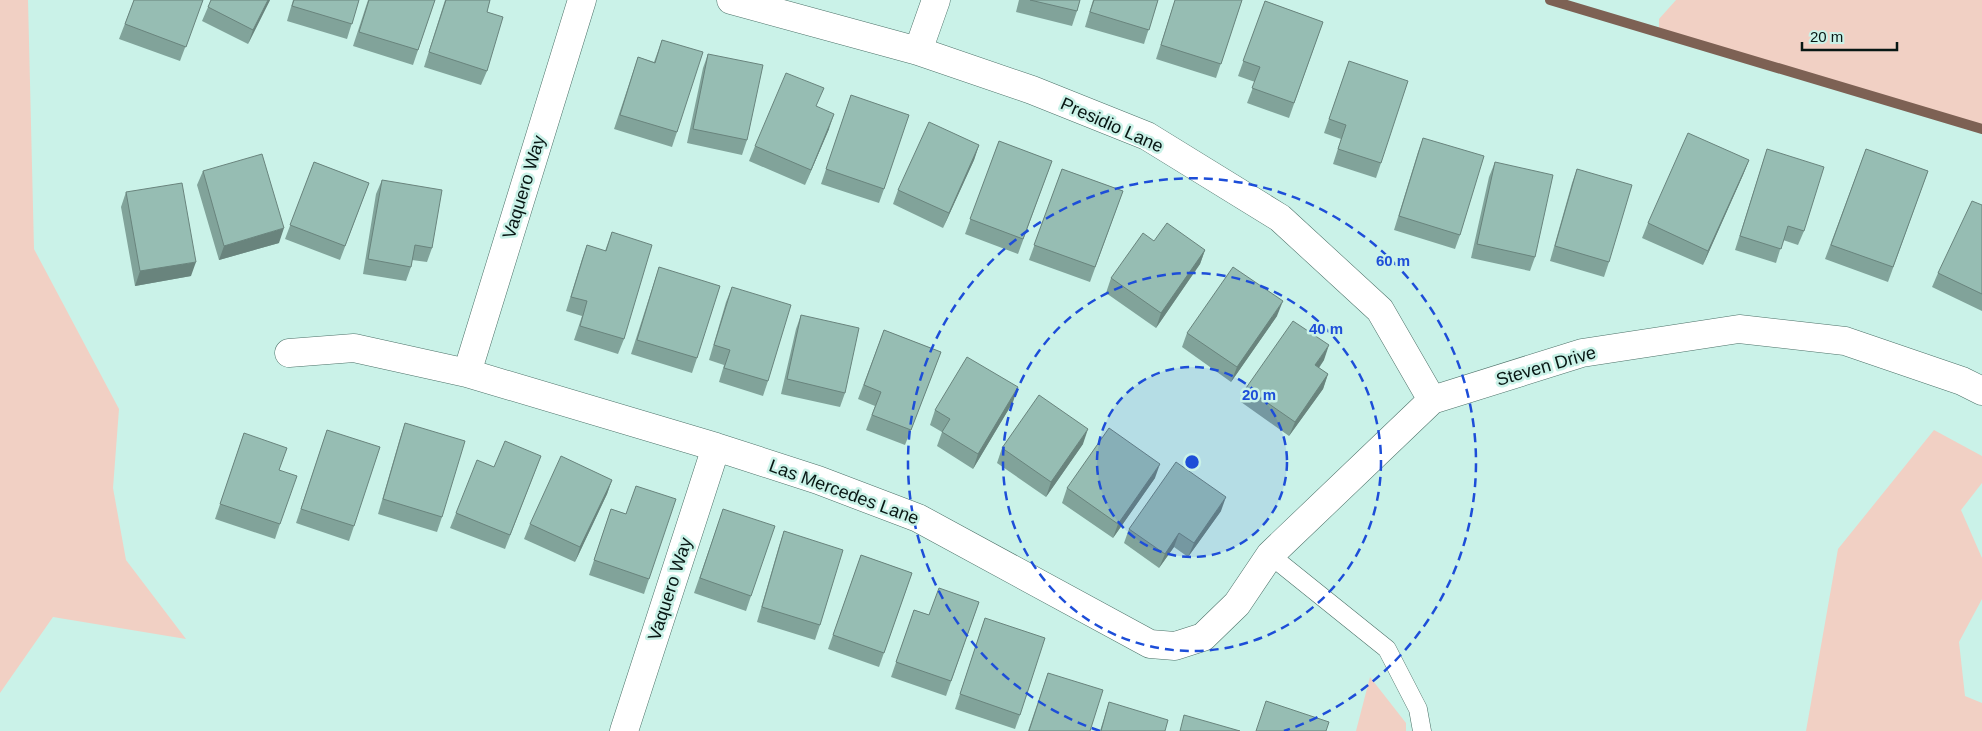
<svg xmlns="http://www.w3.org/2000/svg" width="1982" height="731" font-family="Arial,sans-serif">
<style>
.green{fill:#f1d0c4}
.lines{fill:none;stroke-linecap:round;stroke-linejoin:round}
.stream{stroke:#7d6154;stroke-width:10}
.lane-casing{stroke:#4c7168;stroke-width:19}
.street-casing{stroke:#4c7168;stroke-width:29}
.lane{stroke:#fff;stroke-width:18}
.street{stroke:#fff;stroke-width:28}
.wall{fill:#81a39a}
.shaded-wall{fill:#69847d}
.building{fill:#96bdb3;stroke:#69847d}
.ring{fill:none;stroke:#1d4ed8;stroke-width:2.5;stroke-dasharray:9 6}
.labels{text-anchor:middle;stroke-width:5;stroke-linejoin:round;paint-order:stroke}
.street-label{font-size:18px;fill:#081714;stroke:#caf2e8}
.centre{fill:#1d4ed8;stroke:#caf2e8;stroke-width:2.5}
.ring-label{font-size:15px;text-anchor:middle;font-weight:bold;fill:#1d4ed8;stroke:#caf2e8;stroke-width:5;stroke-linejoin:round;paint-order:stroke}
</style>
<rect width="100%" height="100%" fill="#caf2e8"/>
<!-- green -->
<path class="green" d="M 0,0 L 28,0 L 34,249 L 119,409 L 113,488 L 126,560 L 186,639 L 53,617 L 0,693 Z
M 1676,0 L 1982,0 L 1982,129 L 1659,33 L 1659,19 Z
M 1934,430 L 1982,456 L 1982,483 L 1961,510 L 1982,558 L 1982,599 L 1959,642 L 1965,696 L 1982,703 L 1982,731 L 1806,731 L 1838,549 Z
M 1370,677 L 1406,723 L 1406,731 L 1356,731 Z"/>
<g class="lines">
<!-- stream -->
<path class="stream" d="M 1550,0 L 1982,129"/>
<!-- lane casing -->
<g class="lane-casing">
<path id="lane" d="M 1270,555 L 1387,649 L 1418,709 L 1422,731"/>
</g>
<!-- street casing -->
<g class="street-casing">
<path id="street" d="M 731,0 L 918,51 L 1032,90 L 1147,136 L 1280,218 L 1380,310 L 1432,400
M 918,51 L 936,0
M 289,353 L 354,348 L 467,373 L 716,447 L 818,480 L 918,518 L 1150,644 L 1175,646 L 1203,637 L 1237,604 L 1270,555 L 1432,400 L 1582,353 L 1739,329 L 1845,341 L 1962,381 L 1982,391
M 467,373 L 582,0
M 624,731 L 716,447"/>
</g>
<!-- lane -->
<use href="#lane" class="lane"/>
<!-- street -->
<use href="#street" class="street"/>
</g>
<!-- wall -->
<path class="wall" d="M 134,0 L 203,0 L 180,61 L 119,39 Z
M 211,0 L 270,0 L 248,44 L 202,21 Z
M 293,0 L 359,0 L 347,39 L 287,21 Z
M 368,0 L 435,0 L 413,65 L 353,46 Z
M 445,0 L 490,0 L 487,12 L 487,71 L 481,85 L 424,67 Z
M 1019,0 L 1080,0 L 1077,11 L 1072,26 L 1016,12 Z
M 1093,0 L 1158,0 L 1144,44 L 1085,27 Z
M 1175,0 L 1242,0 L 1216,78 L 1156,59 Z
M 1265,1 L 1323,22 L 1289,118 L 1247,103 L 1255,82 L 1238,76 Z
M 662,40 L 677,132 L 672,147 L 614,129 L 638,57 L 654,62 Z
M 708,54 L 747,140 L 742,155 L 687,143 L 703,68 Z
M 1349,61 L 1381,163 L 1376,178 L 1333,164 L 1341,139 L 1324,133 Z
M 851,95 L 884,189 L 879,203 L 821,184 Z
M 817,107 L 829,129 L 805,185 L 749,161 L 755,146 Z
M 1423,138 L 1460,235 L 1455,249 L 1394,230 L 1418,152 Z
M 999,141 L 1052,161 L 1018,254 L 965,234 Z
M 979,145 L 974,160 L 943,228 L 893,204 L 898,190 Z
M 1767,149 L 1804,231 L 1798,245 L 1783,240 L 1776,263 L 1735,250 Z
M 1866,149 L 1928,171 L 1888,282 L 1825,259 Z
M 1749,160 L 1743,175 L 1703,265 L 1642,238 L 1648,223 Z
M 314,162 L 369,183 L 340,260 L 285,239 Z
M 1495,162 L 1535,257 L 1530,271 L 1471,258 L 1489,177 Z
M 1062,169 L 1123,191 L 1090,282 L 1029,260 Z
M 1577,169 L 1609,262 L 1604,277 L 1550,261 L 1572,183 Z
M 203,171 L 279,243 L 219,260 L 197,185 Z
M 382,180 L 432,248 L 427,262 L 412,260 L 411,267 L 406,281 L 363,274 L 376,194 Z
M 126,192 L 191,276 L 135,286 L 121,207 Z
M 1982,205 L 1982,311 L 1932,287 L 1938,273 Z
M 612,232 L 624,339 L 618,354 L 574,340 L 582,316 L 566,311 L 582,259 L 587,245 L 605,251 Z
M 1154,241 L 1205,250 L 1200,264 L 1156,328 L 1106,293 L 1111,278 Z
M 659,267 L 697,358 L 692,373 L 631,354 Z
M 732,287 L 768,381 L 763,396 L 719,382 L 724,365 L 709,360 L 726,302 Z
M 801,315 L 845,393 L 840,407 L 781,394 L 796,329 Z
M 1277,316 L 1231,382 L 1182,347 L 1187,333 Z
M 884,330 L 941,352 L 905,445 L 866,430 L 875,406 L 858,399 Z
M 1324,360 L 1319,368 L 1328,374 L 1323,389 L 1289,436 L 1241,402 L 1246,388 Z
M 1013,402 L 973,469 L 937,446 L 942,432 L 930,425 L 935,410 Z
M 405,423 L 442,517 L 437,532 L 378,514 L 400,438 Z
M 327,430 L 354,526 L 349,541 L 296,523 Z
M 244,433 L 279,470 L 280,524 L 275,539 L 215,519 Z
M 1083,444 L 1046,497 L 997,463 L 1002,448 Z
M 541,456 L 505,549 L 450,528 L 456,513 L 494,467 Z
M 1155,478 L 1113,538 L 1062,503 L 1067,488 Z
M 612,480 L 607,494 L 575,562 L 524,539 L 530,524 Z
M 636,486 L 649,579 L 644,594 L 589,575 L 611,509 L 626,514 Z
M 1221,511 L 1188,557 L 1174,547 L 1159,568 L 1124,543 L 1129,529 Z
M 718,524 L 751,596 L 746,611 L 694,593 Z
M 784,531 L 820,625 L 815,640 L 757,622 L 779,546 Z
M 861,555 L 912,573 L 879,667 L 828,649 Z
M 979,602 L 946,696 L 891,677 L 914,610 L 929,615 Z
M 985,618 L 1020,715 L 1015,729 L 955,709 Z
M 1048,673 L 1090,731 L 1028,731 Z
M 1109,702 L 1165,731 L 1100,731 Z"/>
<!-- shaded-wall -->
<path class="shaded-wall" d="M 268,0 L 270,0 L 248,44 L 253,30 Z
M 834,114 L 829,129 L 805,185 L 811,170 Z
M 979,145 L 974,160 L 943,228 L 949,213 Z
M 1749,160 L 1743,175 L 1703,265 L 1708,251 Z
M 284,228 L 279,243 L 219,260 L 224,246 Z
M 1205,250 L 1200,264 L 1156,328 L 1161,313 Z
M 196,262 L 191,276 L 135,286 L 140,271 Z
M 1283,301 L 1277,316 L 1231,382 L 1237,367 Z
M 1329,345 L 1324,360 L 1310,380 L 1315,365 Z
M 1328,374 L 1323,389 L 1289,436 L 1295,422 Z
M 1018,387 L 1013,402 L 973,469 L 978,454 Z
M 1088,429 L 1083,444 L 1046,497 L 1051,482 Z
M 1160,464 L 1155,478 L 1113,538 L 1118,524 Z
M 612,480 L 607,494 L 575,562 L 580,547 Z
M 1226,497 L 1221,511 L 1188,557 L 1194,543 Z
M 1179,533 L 1174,547 L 1159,568 L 1165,554 Z"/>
<!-- building -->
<path class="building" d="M 134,0 L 203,0 L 186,47 L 125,24 Z
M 211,0 L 268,0 L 253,30 L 208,7 Z
M 294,0 L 359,0 L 352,24 L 292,6 Z
M 369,0 L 435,0 L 418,50 L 359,32 Z
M 446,0 L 490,0 L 487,12 L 503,17 L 487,71 L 429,52 Z
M 1030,0 L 1080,0 L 1077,11 Z
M 1094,0 L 1158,0 L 1149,30 L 1090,12 Z
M 1175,0 L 1242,0 L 1221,64 L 1161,45 Z
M 1265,1 L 1323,22 L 1294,103 L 1252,88 L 1260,67 L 1243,61 Z
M 662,40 L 703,52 L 677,132 L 620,115 L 638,57 L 655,63 Z
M 708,54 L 763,65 L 747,140 L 693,129 Z
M 1349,61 L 1408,81 L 1381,163 L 1338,149 L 1346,125 L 1329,119 Z
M 786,73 L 824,88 L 816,106 L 834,114 L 811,170 L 755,146 Z
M 851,95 L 909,115 L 884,189 L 826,169 Z
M 929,122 L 979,145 L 949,213 L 898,190 Z
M 1688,133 L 1749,160 L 1708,251 L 1648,223 Z
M 1423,138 L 1484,156 L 1460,235 L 1399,216 Z
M 999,141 L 1052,161 L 1023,239 L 970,219 Z
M 1767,149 L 1824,167 L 1804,231 L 1788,226 L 1781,249 L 1740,236 Z
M 1866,149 L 1928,171 L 1893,267 L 1831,245 Z
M 262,154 L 284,228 L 224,246 L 203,171 Z
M 314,162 L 369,183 L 345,246 L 290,225 Z
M 1495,162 L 1553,175 L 1535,257 L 1477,244 Z
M 1062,169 L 1123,191 L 1095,267 L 1034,245 Z
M 1577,169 L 1632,185 L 1609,262 L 1555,246 Z
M 382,180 L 442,190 L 432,248 L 415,245 L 411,267 L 368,259 Z
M 182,183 L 196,262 L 140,271 L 126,192 Z
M 1972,201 L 1982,205 L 1982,294 L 1938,273 Z
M 1167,223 L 1205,250 L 1161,313 L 1111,278 L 1143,233 L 1154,241 Z
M 612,232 L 652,245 L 624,339 L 580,326 L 587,301 L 571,297 L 587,245 L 606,251 Z
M 659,267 L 720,286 L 697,358 L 637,340 Z
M 1233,267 L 1283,301 L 1237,367 L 1187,333 Z
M 732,287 L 791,305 L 768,381 L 724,368 L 730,350 L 714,345 Z
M 801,315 L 859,328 L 845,393 L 787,379 Z
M 1293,321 L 1329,345 L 1315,365 L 1328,374 L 1295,422 L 1246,388 Z
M 884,330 L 941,352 L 911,430 L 872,415 L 881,392 L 864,385 Z
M 967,357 L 1018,387 L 978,454 L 942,432 L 950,419 L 935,410 Z
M 1039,395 L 1088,429 L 1051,482 L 1002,448 Z
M 405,423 L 465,441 L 442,517 L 383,499 Z
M 1109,428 L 1160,464 L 1118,524 L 1067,488 Z
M 327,430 L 380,447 L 354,526 L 301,509 Z
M 244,433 L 287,448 L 279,470 L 297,476 L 280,524 L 220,504 Z
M 505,441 L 541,456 L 510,535 L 456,513 L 477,460 L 494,467 Z
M 561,456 L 612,480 L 580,547 L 530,524 Z
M 1176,462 L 1226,497 L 1194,543 L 1179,533 L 1165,554 L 1129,529 Z
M 636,486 L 676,499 L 649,579 L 594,560 L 611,509 L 626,514 Z
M 723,509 L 775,526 L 751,596 L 700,578 Z
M 784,531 L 843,550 L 820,625 L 762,607 Z
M 861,555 L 912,573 L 884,653 L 833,635 Z
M 939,588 L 979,602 L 951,681 L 896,662 L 914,610 L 929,615 Z
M 985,618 L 1045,638 L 1020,715 L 960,694 Z
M 1048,673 L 1103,690 L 1090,731 L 1029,731 Z
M 1266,701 L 1329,722 L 1326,731 L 1256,731 Z
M 1109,702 L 1168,720 L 1165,731 L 1101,731 Z
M 1184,715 L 1240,731 L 1180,731 Z"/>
<!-- distance rings -->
<circle cx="1192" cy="462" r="95" fill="#1d4ed8" fill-opacity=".12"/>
<g class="ring">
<circle cx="1192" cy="462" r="95"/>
<circle cx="1192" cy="462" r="189"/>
<path d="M1100 731A284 284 0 1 1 1284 731"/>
</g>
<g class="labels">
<!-- street labels -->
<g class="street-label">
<text transform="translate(1112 125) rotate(24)" y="6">Presidio Lane</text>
<text transform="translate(524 187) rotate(-73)" y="6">Vaquero Way</text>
<text transform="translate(1546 366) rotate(-16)" y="6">Steven Drive</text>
<text transform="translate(844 492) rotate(20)" y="6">Las Mercedes Lane</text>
<text transform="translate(670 589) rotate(-72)" y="6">Vaquero Way</text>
</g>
</g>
<circle cx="1192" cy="462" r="8" class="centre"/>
<g class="ring-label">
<text x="1393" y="266">60 m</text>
<text x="1326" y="334">40 m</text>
<text x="1259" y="400">20 m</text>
</g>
<!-- scale -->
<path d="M1802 42v8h95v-8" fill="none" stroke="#081714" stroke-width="2.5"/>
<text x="1810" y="42" font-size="15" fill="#081714" stroke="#caf2e8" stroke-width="4" paint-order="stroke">20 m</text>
</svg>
